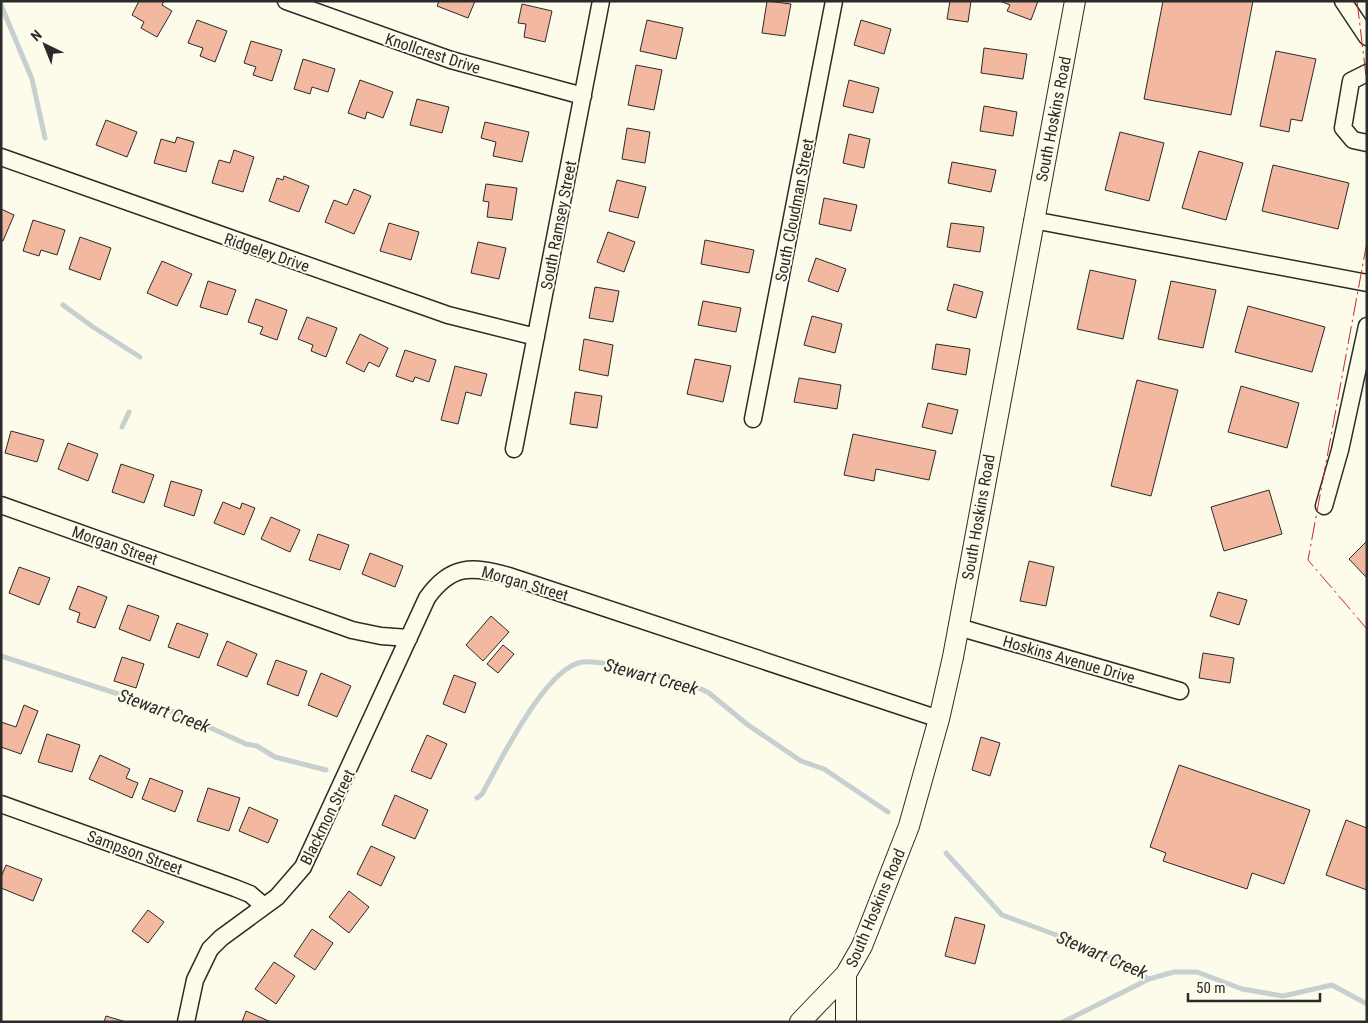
<svg xmlns="http://www.w3.org/2000/svg" width="1368" height="1023" font-family="'Roboto Condensed',sans-serif">
<style>
.lines{fill:none;stroke-linecap:round;stroke-linejoin:round}
.stream{stroke:#c7d0d0;stroke-width:5}
.building{fill:#f2b8a0;stroke:#2b2b2b}
.minor-casing{stroke:#2b2b2b;stroke-width:19}
.tertiary-casing{stroke:#2b2b2b;stroke-width:22}
.minor{stroke:#fdfbea;stroke-width:16}
.tertiary{stroke:#fdfbea;stroke-width:20}
.power{stroke:#c62828;stroke-width:1;stroke-dasharray:18 4 2.5 4;stroke-linecap:butt}
.labels{text-anchor:middle;stroke-width:4;stroke-linejoin:round;paint-order:stroke}
.street-label{font-size:16px;fill:#2b2b2b;stroke:#fdfbea}
.water-label{font-size:18px;font-style:italic;fill:#2b2b2b;stroke:#fdfbea}
</style>
<rect width="100%" height="100%" fill="#fdfbea"/>
<g class="lines">
<!-- stream -->
<path class="stream" d="M 1,5 L 32,79 L 45,138
M 63,305 L 93,327 L 140,357
M 122,427 L 129,412
M 1,656 L 180,714 L 246,744 L 257,746 L 275,757 L 326,770
M 477,798 L 482,794 C 500,762 545,668 582,662 C 605,659 670,679 695,686 L 709,693 L 748,725 L 801,761 L 824,769 L 888,812
M 946,853 L 1002,915 L 1094,949 L 1149,979
M 1063,1022 L 1149,979 L 1174,972 L 1197,972 L 1242,989 L 1283,996 L 1332,985 L 1367,1004"/>
</g>
<!-- building -->
<path class="building" d="M 139,1 L 164,1 L 162,5 L 172,11 L 157,37 L 141,28 L 144,22 L 132,15 Z
M 439,1 L 475,1 L 468,18 L 437,6 Z
M 767,1 L 791,4 L 785,36 L 762,33 Z
M 950,1 L 971,1 L 968,22 L 947,19 Z
M 1000,1 L 1038,1 L 1031,20 L 1007,11 L 1010,5 Z
M 1163,1 L 1253,1 L 1231,115 L 1144,99 Z
M 522,4 L 552,11 L 545,42 L 524,37 L 526,24 L 518,23 Z
M 197,20 L 227,31 L 215,62 L 200,56 L 203,48 L 188,43 Z
M 647,20 L 683,28 L 676,59 L 640,51 Z
M 861,20 L 891,29 L 884,54 L 854,45 Z
M 251,41 L 282,50 L 272,81 L 253,75 L 256,67 L 244,63 Z
M 984,48 L 1027,54 L 1023,79 L 981,73 Z
M 1276,51 L 1316,59 L 1302,121 L 1291,119 L 1289,132 L 1260,126 Z
M 303,59 L 335,69 L 328,92 L 312,87 L 310,94 L 294,89 Z
M 636,65 L 662,70 L 654,110 L 628,105 Z
M 360,80 L 393,92 L 383,118 L 367,112 L 365,119 L 348,113 Z
M 849,80 L 879,88 L 873,113 L 843,106 Z
M 417,99 L 449,107 L 442,133 L 410,125 Z
M 984,106 L 1017,112 L 1013,136 L 980,131 Z
M 106,120 L 137,132 L 127,157 L 96,145 Z
M 485,122 L 529,132 L 522,162 L 493,156 L 496,142 L 481,138 Z
M 627,128 L 650,132 L 645,163 L 622,159 Z
M 1120,132 L 1164,143 L 1149,201 L 1105,190 Z
M 849,134 L 870,139 L 864,168 L 843,163 Z
M 177,137 L 194,142 L 186,172 L 154,163 L 161,139 L 175,143 Z
M 234,150 L 254,157 L 243,192 L 212,183 L 219,160 L 230,163 Z
M 1199,151 L 1243,163 L 1226,220 L 1182,208 Z
M 952,162 L 996,170 L 991,192 L 948,183 Z
M 1273,165 L 1349,183 L 1338,229 L 1262,211 Z
M 284,176 L 309,186 L 299,212 L 269,201 L 277,178 L 283,180 Z
M 617,180 L 646,187 L 638,218 L 609,211 Z
M 486,184 L 517,188 L 512,220 L 487,217 L 489,202 L 483,201 Z
M 354,189 L 371,196 L 354,234 L 325,222 L 334,200 L 347,205 Z
M 824,198 L 857,205 L 851,231 L 819,224 Z
M 1,209 L 14,215 L 3,241 L 1,241 Z
M 33,220 L 65,230 L 57,255 L 41,250 L 39,256 L 23,251 Z
M 389,223 L 419,232 L 411,260 L 380,251 Z
M 951,223 L 984,227 L 980,252 L 947,247 Z
M 608,232 L 635,242 L 624,272 L 597,262 Z
M 80,237 L 111,248 L 100,280 L 69,269 Z
M 705,240 L 754,250 L 749,273 L 701,264 Z
M 478,242 L 506,248 L 499,279 L 471,273 Z
M 816,258 L 846,269 L 838,292 L 808,281 Z
M 162,261 L 192,274 L 177,306 L 147,293 Z
M 1090,270 L 1136,280 L 1123,339 L 1077,329 Z
M 208,281 L 236,290 L 227,315 L 200,307 Z
M 1171,281 L 1216,290 L 1203,348 L 1158,339 Z
M 954,284 L 983,292 L 976,318 L 947,310 Z
M 595,287 L 619,291 L 613,322 L 589,318 Z
M 256,299 L 287,310 L 277,340 L 260,334 L 263,327 L 248,322 Z
M 703,301 L 741,308 L 736,332 L 698,325 Z
M 1248,306 L 1325,327 L 1312,372 L 1235,352 Z
M 812,316 L 842,324 L 835,353 L 804,345 Z
M 307,317 L 337,328 L 326,357 L 311,351 L 313,345 L 298,339 Z
M 360,334 L 388,348 L 379,367 L 369,362 L 364,372 L 346,363 Z
M 584,339 L 613,345 L 608,376 L 579,370 Z
M 936,344 L 970,349 L 966,375 L 932,369 Z
M 405,350 L 436,360 L 429,382 L 415,377 L 413,382 L 396,376 Z
M 695,359 L 731,366 L 723,402 L 687,394 Z
M 455,366 L 487,374 L 481,396 L 466,392 L 458,424 L 441,420 Z
M 799,378 L 841,385 L 837,409 L 794,402 Z
M 1137,380 L 1178,390 L 1151,496 L 1111,486 Z
M 1241,386 L 1299,403 L 1287,448 L 1228,432 Z
M 575,392 L 602,396 L 597,428 L 570,424 Z
M 928,403 L 958,410 L 952,434 L 922,427 Z
M 11,431 L 44,440 L 37,462 L 5,453 Z
M 853,434 L 936,451 L 929,480 L 876,469 L 874,481 L 844,475 Z
M 68,443 L 98,454 L 88,481 L 58,469 Z
M 121,464 L 154,475 L 144,503 L 112,492 Z
M 171,481 L 202,490 L 194,516 L 164,506 Z
M 1269,490 L 1282,534 L 1224,551 L 1211,507 Z
M 223,502 L 240,509 L 242,503 L 255,508 L 244,535 L 214,523 Z
M 271,517 L 300,530 L 290,552 L 261,539 Z
M 318,534 L 349,545 L 340,570 L 309,560 Z
M 1367,541 L 1367,578 L 1349,559 Z
M 370,553 L 403,566 L 395,587 L 362,574 Z
M 1029,561 L 1054,567 L 1046,606 L 1020,601 Z
M 19,567 L 50,578 L 39,605 L 9,593 Z
M 78,586 L 107,597 L 95,628 L 77,622 L 80,613 L 69,609 Z
M 1218,592 L 1247,600 L 1239,625 L 1210,616 Z
M 128,605 L 159,616 L 150,641 L 119,629 Z
M 491,616 L 509,632 L 483,661 L 466,645 Z
M 177,623 L 208,634 L 199,658 L 168,647 Z
M 227,641 L 257,654 L 247,677 L 217,665 Z
M 503,645 L 514,654 L 498,673 L 487,664 Z
M 1203,653 L 1234,658 L 1230,683 L 1199,678 Z
M 122,657 L 144,664 L 136,688 L 114,681 Z
M 276,660 L 307,671 L 298,696 L 267,684 Z
M 321,673 L 351,686 L 337,717 L 308,705 Z
M 454,675 L 476,683 L 465,713 L 443,704 Z
M 24,705 L 38,711 L 21,754 L 1,747 L 1,722 L 16,727 Z
M 47,734 L 80,745 L 72,772 L 38,762 Z
M 427,735 L 447,744 L 431,779 L 411,771 Z
M 981,737 L 1000,743 L 990,776 L 972,770 Z
M 100,755 L 130,769 L 126,778 L 138,783 L 132,798 L 89,779 Z
M 1179,765 L 1310,810 L 1284,884 L 1252,873 L 1247,889 L 1163,861 L 1166,853 L 1150,847 Z
M 150,778 L 183,791 L 175,812 L 142,799 Z
M 208,788 L 240,798 L 229,831 L 197,821 Z
M 395,795 L 428,810 L 415,839 L 382,825 Z
M 249,807 L 278,820 L 268,843 L 239,831 Z
M 1346,820 L 1367,828 L 1367,890 L 1326,875 Z
M 371,846 L 395,857 L 381,886 L 357,874 Z
M 6,865 L 42,879 L 33,901 L 1,888 L 1,877 Z
M 349,891 L 369,907 L 349,933 L 329,917 Z
M 148,910 L 164,922 L 148,943 L 132,931 Z
M 955,917 L 985,925 L 975,964 L 945,956 Z
M 312,929 L 333,943 L 315,970 L 294,956 Z
M 274,962 L 295,976 L 276,1004 L 255,989 Z
M 246,1011 L 271,1022 L 242,1022 Z
M 106,1016 L 126,1022 L 104,1022 Z"/>
<g class="lines">
<!-- minor casing -->
<g class="minor-casing">
<path id="minor" d="M 286,1 L 451,60 L 583,96
M 1343,1 L 1367,37
M 1367,73 L 1351,81 L 1343,128 L 1353,140 L 1367,143
M 1,157 L 448,315 L 536,337
M 1033,220 L 1367,283
M 753,419 L 834,1
M 514,449 L 601,1
M 1,505 L 352,630 L 381,636 L 409,638
M 1324,506 L 1340,450 L 1367,326
M 958,627 L 1180,691
M 1,804 L 235,888 L 250,894 L 264,906
M 186,1022 L 195,980 L 210,949 L 221,938 L 277,897 L 303,867 L 427,598 C 451,564 472,566 509,576 L 939,719"/>
</g>
<!-- tertiary casing -->
<g class="tertiary-casing">
<path id="tertiary" d="M 800,1022 L 846,974
M 846,1022 L 846,974 L 862,946 L 909,826 L 939,719 L 953,657 L 1075,1"/>
</g>
<!-- minor -->
<use href="#minor" class="minor"/>
<!-- tertiary -->
<use href="#tertiary" class="tertiary"/>
<!-- power -->
<path class="power" d="M 1357,1 L 1367,84
M 1367,242 L 1308,560 L 1367,629"/>
</g>
<g class="labels">
<!-- street labels -->
<g class="street-label">
<text transform="translate(433 53) rotate(18)" y="6">Knollcrest Drive</text>
<text transform="translate(1053 119) rotate(-79)" y="6">South Hoskins Road</text>
<text transform="translate(794 210) rotate(-79)" y="6">South Cloudman Street</text>
<text transform="translate(558 225) rotate(-79)" y="6">South Ramsey Street</text>
<text transform="translate(267 252) rotate(19)" y="6">Ridgeley Drive</text>
<text transform="translate(978 517) rotate(-80)" y="6">South Hoskins Road</text>
<text transform="translate(115 545) rotate(19)" y="6">Morgan Street</text>
<text transform="translate(525 583) rotate(16)" y="6">Morgan Street</text>
<text transform="translate(1069 659) rotate(16)" y="6">Hoskins Avenue Drive</text>
<text transform="translate(327 817) rotate(-64)" y="6">Blackmon Street</text>
<text transform="translate(135 852) rotate(20)" y="6">Sampson Street</text>
<text transform="translate(875 908) rotate(-67)" y="6">South Hoskins Road</text>
</g>
<!-- water labels -->
<g class="water-label">
<text transform="translate(651 677) rotate(15)" y="6">Stewart Creek</text>
<text transform="translate(164 711) rotate(20)" y="6">Stewart Creek</text>
<text transform="translate(1102 955) rotate(23)" y="6">Stewart Creek</text>
</g>
</g>
<!-- border -->
<rect width="1368" height="1023" fill="none" stroke="#2b2b2b" stroke-width="5"/>
<!-- north arrow -->
<g transform="translate(45 45) rotate(317)" stroke="#fdfbea" stroke-width="4" paint-order="stroke">
<path d="M0-4L9 19L0 12L-9 19Z" fill="#2b2b2b"/>
<text y="-8" font-size="14" font-weight="bold" text-anchor="middle" fill="#2b2b2b">N</text>
</g>
<!-- scale -->
<path d="M1188 993v8h132v-8" fill="none" stroke="#2b2b2b" stroke-width="2.5"/>
<text x="1196" y="993" font-size="15" fill="#2b2b2b" stroke="#fdfbea" stroke-width="4" paint-order="stroke">50 m</text>
</svg>
